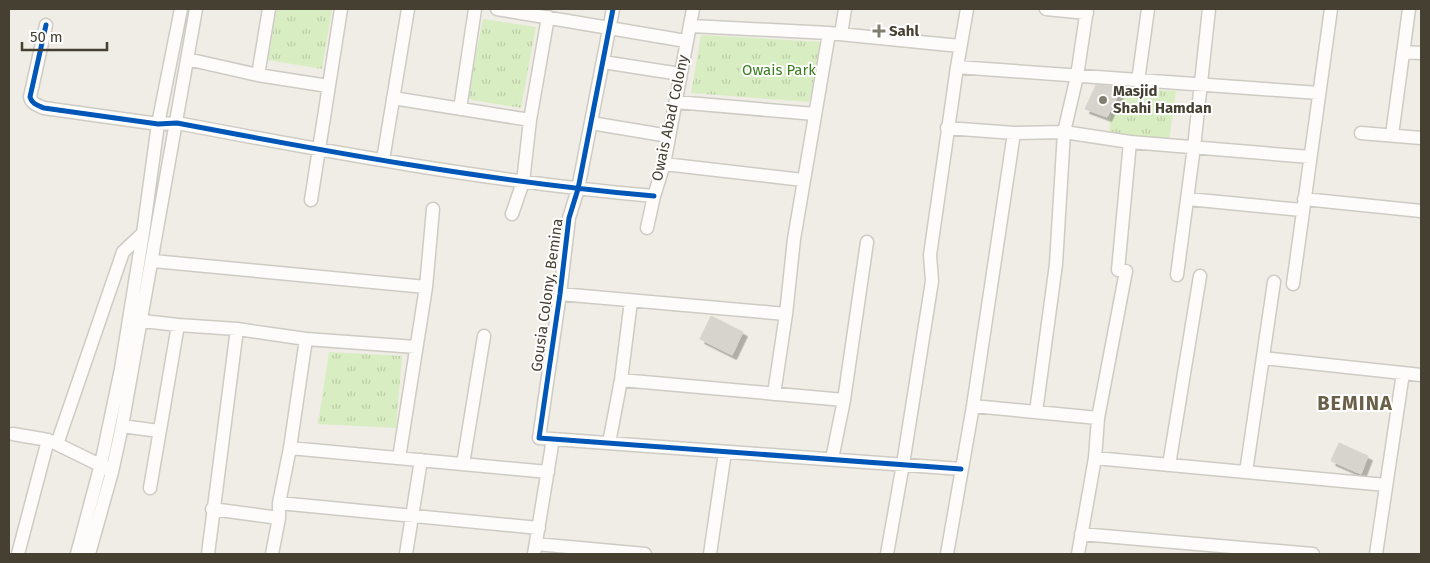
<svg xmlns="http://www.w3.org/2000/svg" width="1430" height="563" font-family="'Fira Sans',sans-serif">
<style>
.park{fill:url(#park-tufts)}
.building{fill:#d7d4cd;stroke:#d8d4cc;filter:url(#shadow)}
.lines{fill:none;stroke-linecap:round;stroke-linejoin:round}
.minor-casing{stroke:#cdcbc4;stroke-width:15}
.minor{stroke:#fdfcfb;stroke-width:12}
.cycleway-casing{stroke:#fff;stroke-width:8}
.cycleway{stroke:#0057b8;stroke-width:5}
.poi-dot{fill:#817d71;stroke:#fff;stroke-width:2}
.labels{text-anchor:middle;stroke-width:4;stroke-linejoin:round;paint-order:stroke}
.poi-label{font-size:15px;font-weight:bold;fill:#464032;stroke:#fff;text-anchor:start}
.park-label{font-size:15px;fill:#3b7d1f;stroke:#fff}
.street-label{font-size:15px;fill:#464032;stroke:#fff}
.district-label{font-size:20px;font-weight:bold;letter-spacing:1px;fill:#6a5f48;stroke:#fff}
</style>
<defs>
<pattern id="park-tufts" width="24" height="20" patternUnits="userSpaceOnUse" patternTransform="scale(1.25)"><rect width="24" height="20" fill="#d9edc2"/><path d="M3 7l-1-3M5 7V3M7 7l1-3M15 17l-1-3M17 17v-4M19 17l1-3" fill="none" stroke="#bccca7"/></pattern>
<filter id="shadow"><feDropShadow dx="4.5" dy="4.5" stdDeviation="0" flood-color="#0004"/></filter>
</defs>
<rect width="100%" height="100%" fill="#efede6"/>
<!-- park -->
<path class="park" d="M 277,9 L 332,9 L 322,69 L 268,60 Z
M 483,19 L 536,27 L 521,108 L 467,99 Z
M 701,35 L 823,42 L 809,102 L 691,93 Z
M 1134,89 L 1176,91 L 1169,142 L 1110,137 C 1109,111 1113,104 1134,89 Z
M 329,352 L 402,356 L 396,428 L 318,424 Z"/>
<!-- building -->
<path class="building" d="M 1096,85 L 1122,87 L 1107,117 L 1085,109 Z
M 711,316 L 743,332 L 732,355 L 700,339 Z
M 1339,443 L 1368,456 L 1361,474 L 1331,461 Z"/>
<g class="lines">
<!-- minor casing -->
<g class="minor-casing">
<path id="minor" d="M 497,9 L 686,41
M 613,9 L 578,189 L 569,218 L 560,294 L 539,438 L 961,469
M 1046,9 L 1087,13
M 46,25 L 30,97 C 32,104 37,105 44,108 L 158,124 L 177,123 C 335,153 493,182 654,196
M 691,26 L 829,33 L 960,46
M 841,34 L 845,9
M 1403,52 L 1421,53
M 187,59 L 258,75 L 328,86
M 603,62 L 680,74
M 957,67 L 1319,93
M 258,75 L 269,9
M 1138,81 L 1148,9
M 393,98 L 530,120
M 676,102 L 815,114
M 460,109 L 475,9
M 591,123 L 669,136
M 947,128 L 1014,133 L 1064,132 L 1130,142 L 1310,157
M 1361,133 L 1421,138
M 1392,135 L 1409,9
M 383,160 L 408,9
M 664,164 L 803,180
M 1188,199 L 1302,210
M 1304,199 L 1421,211
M 311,200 L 341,9
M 512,214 L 523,182 L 530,120 L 548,17
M 647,228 L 654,196 L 664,164 L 693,9
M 153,261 L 426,287
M 1118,270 L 1130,142
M 1177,275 L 1194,147 L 1209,9
M 1293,284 L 1331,9
M 560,294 L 786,314
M 134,320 L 178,325 L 237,329 L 306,339 L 416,347
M 1263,358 L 1421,375
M 621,380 L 844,400
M 774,394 L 786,314 L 794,239 L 829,33
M 973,406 L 1098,418
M 1036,412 L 1056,264 L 1064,132 L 1077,76 L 1087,9
M 122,426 L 159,431
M 13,434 L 48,440
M 609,443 L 621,380 L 631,301
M 57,444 L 108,469
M 290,448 L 548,472
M 399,458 L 426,287 L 433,209
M 1095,458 L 1386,485
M 832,459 L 844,400 L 867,242
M 463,464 L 484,336
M 1169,465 L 1200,276
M 1246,472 L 1274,282
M 150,488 L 178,325
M 279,503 L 539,528
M 212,509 L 279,518
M 1081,534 L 1313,554
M 536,544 L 645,554
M 18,554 L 48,440 L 57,444 L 123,252 L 143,233
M 77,554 L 101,464 L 121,369 L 143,233 L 158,124 L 181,9
M 89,554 L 112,472 L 122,426 L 196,9
M 208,554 L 237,329
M 272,554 L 279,518 L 279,503 L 290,448 L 306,339
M 406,554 L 421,460
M 534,554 L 553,439
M 710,554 L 725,452
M 887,554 L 903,464 L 932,281 L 930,255 L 957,67 L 967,9
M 947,554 L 973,406 L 1014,133
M 1078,554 L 1095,458 L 1098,418 L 1126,271
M 1376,554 L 1403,373"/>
</g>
<!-- minor -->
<use href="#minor" class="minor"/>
<!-- cycleway casing -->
<g class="cycleway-casing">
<path id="cycleway" d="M 613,9 L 578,189 L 569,218 L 560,294 L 539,438 L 961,469
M 46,25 L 30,97 C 32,104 37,105 44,108 L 158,124 L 177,123 C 335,153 493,182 654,196"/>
</g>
<!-- cycleway -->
<use href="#cycleway" class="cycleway"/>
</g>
<!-- markers -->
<g class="poi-dot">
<path d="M876.5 23.5h5v5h5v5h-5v5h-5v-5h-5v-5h5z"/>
<circle cx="1103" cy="100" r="5"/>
</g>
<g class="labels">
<!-- poi labels -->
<g class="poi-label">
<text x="889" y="36">Sahl</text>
<text x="1113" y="96">Masjid<tspan x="1113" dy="17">Shahi Hamdan</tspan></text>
</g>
<!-- park labels -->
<g class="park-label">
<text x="779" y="75">Owais Park</text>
</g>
<!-- street labels -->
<g class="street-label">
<text transform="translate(670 118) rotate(-78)" y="5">Owais Abad Colony</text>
<text transform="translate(547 295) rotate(-82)" y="5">Gousia Colony, Bemina</text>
</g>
<!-- district labels -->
<g class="district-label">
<text x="1355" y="410">BEMINA</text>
</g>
</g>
<!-- border -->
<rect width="1430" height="563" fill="none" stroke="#464032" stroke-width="20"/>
<!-- scale -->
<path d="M22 42v8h85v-8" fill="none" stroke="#464032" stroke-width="2.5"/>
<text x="30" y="42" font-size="15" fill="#464032" stroke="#ffffff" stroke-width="4" paint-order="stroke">50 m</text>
</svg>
